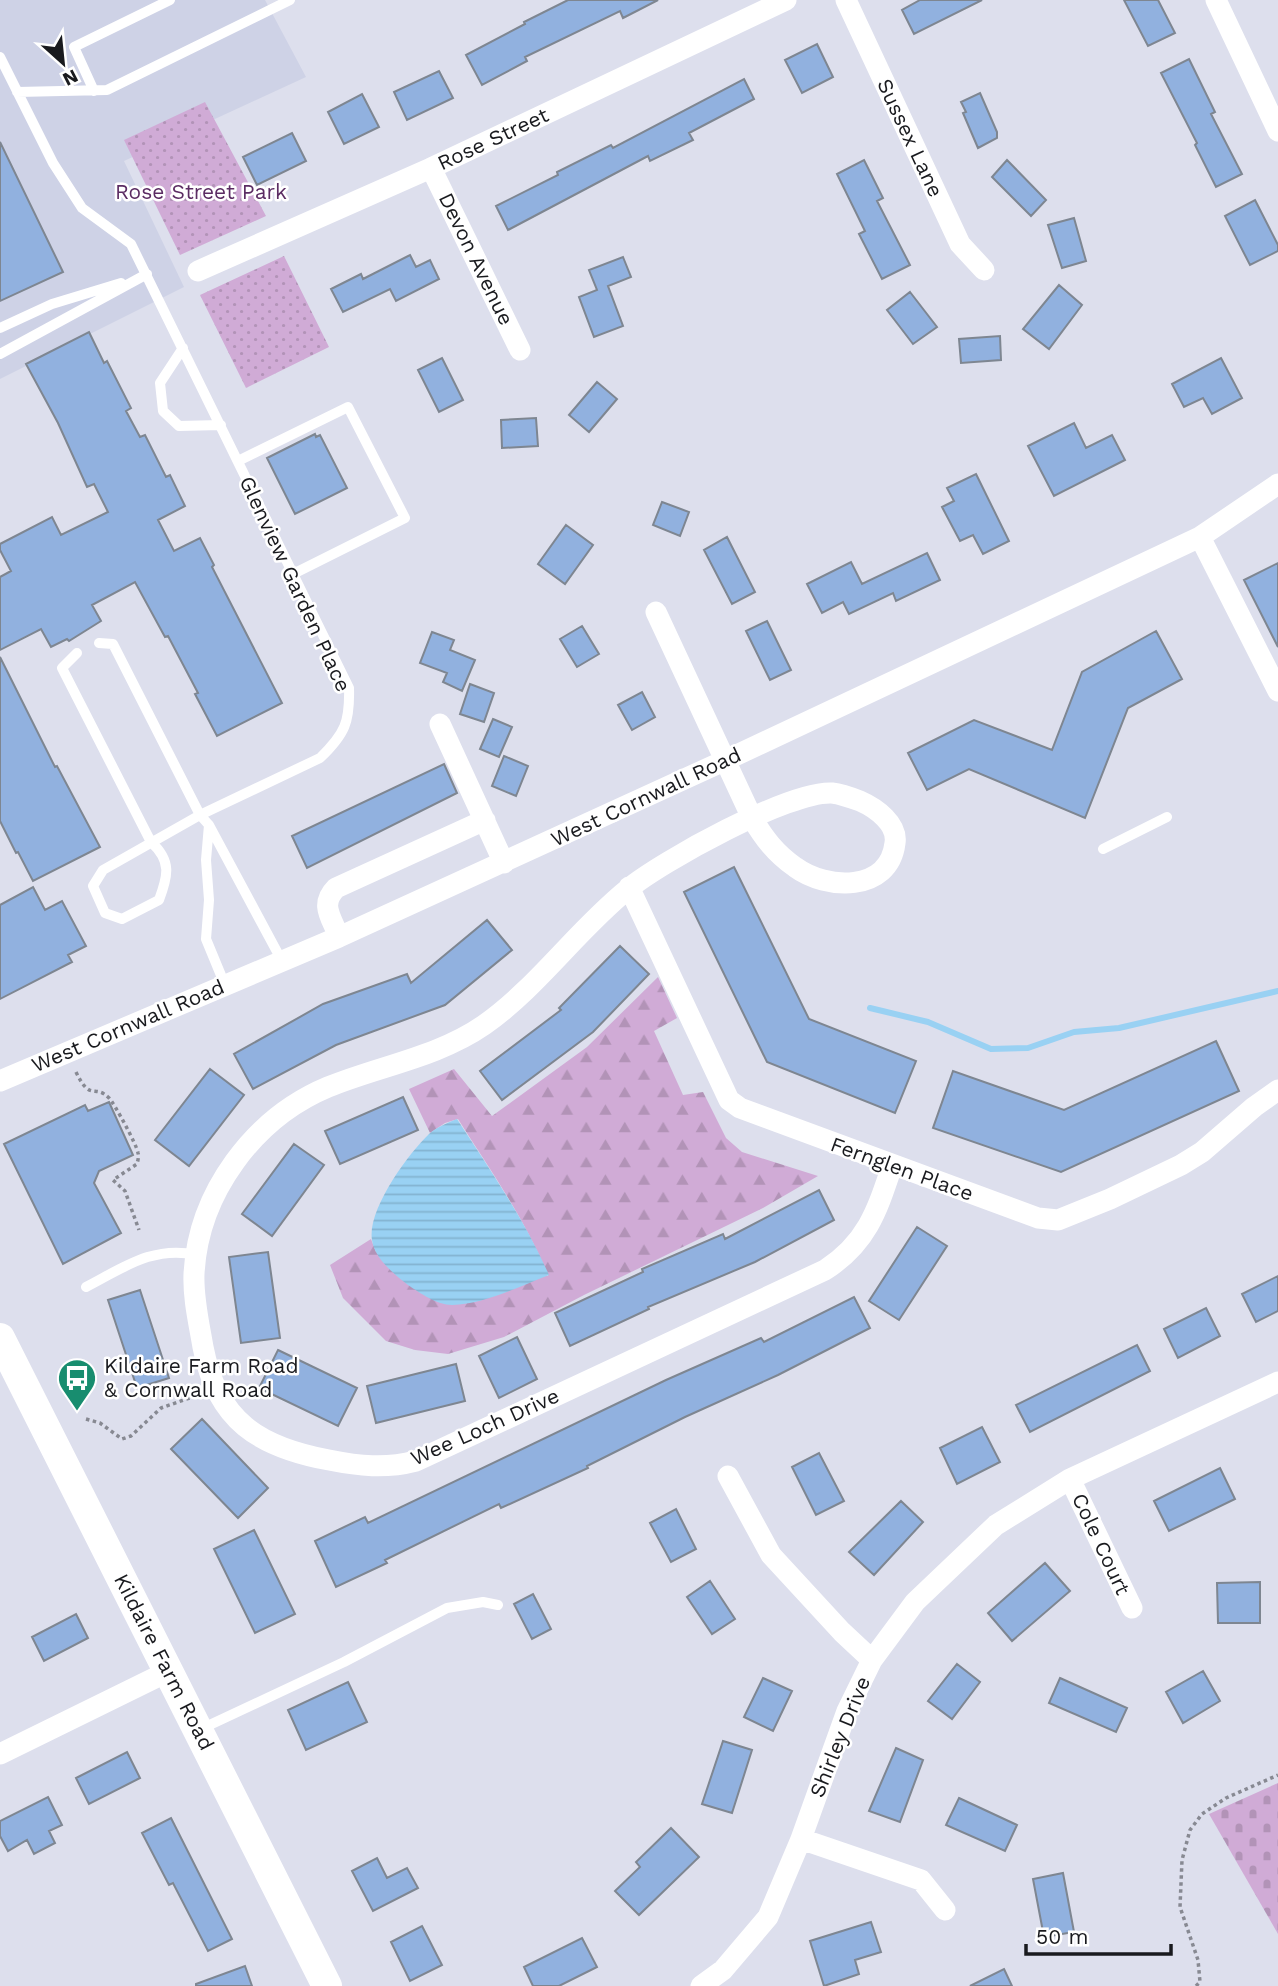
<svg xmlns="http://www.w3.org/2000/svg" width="1278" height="1986" font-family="'Work Sans',sans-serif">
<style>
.built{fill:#ced2e6}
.forest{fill:url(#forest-firs)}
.cemetery{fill:url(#cemetery-stones)}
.park{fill:url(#park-dots)}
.water{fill:url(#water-rules)}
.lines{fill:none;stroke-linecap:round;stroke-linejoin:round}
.stream{stroke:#99d1f3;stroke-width:6}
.building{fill:#91b1df;stroke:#7e8691;stroke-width:2}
.path{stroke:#878992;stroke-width:3.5;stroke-dasharray:3.5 3.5;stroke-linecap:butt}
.lane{stroke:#fff;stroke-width:10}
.street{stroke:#fff;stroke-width:21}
.secondary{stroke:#fff;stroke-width:30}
.labels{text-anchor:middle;stroke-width:5;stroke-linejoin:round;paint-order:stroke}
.street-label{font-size:21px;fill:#191a1e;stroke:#fff}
.park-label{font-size:21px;fill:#5b2c63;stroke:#fff}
.poi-label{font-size:21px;fill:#191a1e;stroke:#fff;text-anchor:start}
</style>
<defs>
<pattern id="forest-firs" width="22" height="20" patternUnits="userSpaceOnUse" patternTransform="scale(1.75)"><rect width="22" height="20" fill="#d0abd6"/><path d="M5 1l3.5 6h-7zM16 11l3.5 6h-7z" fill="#b293b7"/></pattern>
<pattern id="cemetery-stones" width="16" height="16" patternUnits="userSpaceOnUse" patternTransform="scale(1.75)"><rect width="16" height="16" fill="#d0abd6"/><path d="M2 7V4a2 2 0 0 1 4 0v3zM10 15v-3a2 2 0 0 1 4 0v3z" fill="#b293b7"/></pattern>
<pattern id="park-dots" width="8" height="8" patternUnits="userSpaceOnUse" patternTransform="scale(1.75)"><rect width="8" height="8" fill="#d0abd6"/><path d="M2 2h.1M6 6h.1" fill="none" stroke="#b293b7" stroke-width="1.8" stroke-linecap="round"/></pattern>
<pattern id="water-rules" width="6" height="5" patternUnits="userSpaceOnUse" patternTransform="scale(1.75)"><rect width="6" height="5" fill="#99d1f3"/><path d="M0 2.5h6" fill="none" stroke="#83b3d0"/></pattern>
</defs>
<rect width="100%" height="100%" fill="#dddfed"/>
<!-- built -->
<path class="built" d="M 0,0 L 265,0 L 306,77 L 124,161 L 184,287 L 0,379 Z"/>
<!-- forest -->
<path class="forest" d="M 658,977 L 677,1018 L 654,1031 L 683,1095 L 703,1092 L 726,1138 L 742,1152 L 818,1176 L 763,1208 L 584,1295 L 504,1337 L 448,1354 L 415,1350 L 386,1341 L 343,1298 L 330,1265 L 371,1239 L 376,1252 L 548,1276 C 526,1220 490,1170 458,1119 L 445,1123 L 430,1133 L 409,1089 L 454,1069 L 492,1116 L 587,1047 Z"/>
<!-- cemetery -->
<path class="cemetery" d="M 1278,1783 L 1278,1934 L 1209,1814 Z"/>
<!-- park -->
<path class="park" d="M 205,102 L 266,216 L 180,255 L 124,140 Z
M 284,256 L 329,347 L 246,388 L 200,295 Z"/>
<!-- water -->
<path class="water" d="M 457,1119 C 490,1170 525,1220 549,1275 C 518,1287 485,1304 452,1305 C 437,1305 420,1293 408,1285 C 395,1275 374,1258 372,1240 C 367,1210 408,1154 429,1134 C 437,1127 447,1123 457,1119 Z"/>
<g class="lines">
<!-- stream -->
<path class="stream" d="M 870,1008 L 928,1022 L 991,1049 L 1028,1048 L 1074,1032 L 1119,1028 L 1278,991"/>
</g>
<!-- building -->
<path class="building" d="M 568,0 L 658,0 L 623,18 L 620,11 L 525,57 L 527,61 L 482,85 L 466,55 L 525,24 L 524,22 Z
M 920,0 L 982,0 L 914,34 L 902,10 Z
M 1124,0 L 1158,0 L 1175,33 L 1148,46 Z
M 817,44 L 833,77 L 802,93 L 785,60 Z
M 1189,59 L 1215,112 L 1211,114 L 1242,174 L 1216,187 L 1195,145 L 1197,143 L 1161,73 Z
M 439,71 L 453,98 L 407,120 L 394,92 Z
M 744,79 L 754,99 L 689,133 L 693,140 L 650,161 L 648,156 L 508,230 L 496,206 L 558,175 L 557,172 L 611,145 L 613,148 Z
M 980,93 L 997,132 L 997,138 L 978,148 L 963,113 L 966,112 L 961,102 Z
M 362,94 L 379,127 L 344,144 L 328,112 Z
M 292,133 L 306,161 L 257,185 L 243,157 Z
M 0,142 L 63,272 L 0,301 Z
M 864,160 L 883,198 L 877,201 L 910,265 L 882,279 L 859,234 L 865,231 L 837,174 Z
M 1007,160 L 1046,200 L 1031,216 L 992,177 Z
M 1255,200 L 1278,245 L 1278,251 L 1250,265 L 1225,216 Z
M 1074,218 L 1086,261 L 1062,268 L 1048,225 Z
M 410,255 L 416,267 L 430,260 L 439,279 L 396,301 L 390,289 L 343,312 L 331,289 L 361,274 L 363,279 Z
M 623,257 L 631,277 L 608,286 L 623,326 L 594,337 L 579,297 L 597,290 L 589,270 Z
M 1059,285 L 1082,305 L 1049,349 L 1023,329 Z
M 910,292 L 937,327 L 913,344 L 887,310 Z
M 89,332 L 104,363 L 107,361 L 131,408 L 126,411 L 140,437 L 145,435 L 166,477 L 170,475 L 185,506 L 158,520 L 174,551 L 200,538 L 214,565 L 212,567 L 282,703 L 217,736 L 195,694 L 198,693 L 168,636 L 165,637 L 135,582 L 92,605 L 101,621 L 69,641 L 67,639 L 51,647 L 41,629 L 0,650 L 0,577 L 11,571 L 0,550 L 0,544 L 52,517 L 61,535 L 108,512 L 94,484 L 87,487 L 58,423 L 26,364 Z
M 1000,336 L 1001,360 L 961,363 L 959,339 Z
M 442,358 L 463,400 L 439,412 L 418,370 Z
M 1221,358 L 1242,398 L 1212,414 L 1203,398 L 1184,407 L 1172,384 Z
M 597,382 L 617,399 L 589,432 L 569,415 Z
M 536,418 L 538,446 L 502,448 L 501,420 Z
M 1074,423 L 1086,448 L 1112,435 L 1125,460 L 1054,496 L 1028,446 Z
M 315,434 L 316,437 L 320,435 L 347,488 L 295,514 L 267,458 Z
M 976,474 L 1009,541 L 983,554 L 973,535 L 960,541 L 942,507 L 954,501 L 947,488 Z
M 662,502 L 689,512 L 680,536 L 653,525 Z
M 566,525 L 593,545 L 565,584 L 538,564 Z
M 727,537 L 755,592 L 732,604 L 704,550 Z
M 927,553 L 940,580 L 896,601 L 893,593 L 849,614 L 843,602 L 822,613 L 807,584 L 851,562 L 862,584 Z
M 1278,563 L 1278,647 L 1244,580 Z
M 767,621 L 791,670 L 770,680 L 746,631 Z
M 582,626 L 599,654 L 577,667 L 560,639 Z
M 1156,631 L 1182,679 L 1128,708 L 1085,818 L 969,769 L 927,790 L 908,753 L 974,720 L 1052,750 L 1082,672 Z
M 432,632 L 454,640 L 450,650 L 475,660 L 462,691 L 443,682 L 447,673 L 420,663 Z
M 0,657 L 55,767 L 57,766 L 100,847 L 33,881 L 18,852 L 16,853 L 0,821 Z
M 470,684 L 494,693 L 484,722 L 460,714 Z
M 642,692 L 655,717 L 632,730 L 618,705 Z
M 493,719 L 512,727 L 499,757 L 480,749 Z
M 504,756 L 528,766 L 516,796 L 492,786 Z
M 444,764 L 457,793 L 307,868 L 292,836 Z
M 734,867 L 809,1019 L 916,1061 L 895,1113 L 767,1062 L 684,892 Z
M 33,887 L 45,910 L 62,901 L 86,946 L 68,955 L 72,962 L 0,999 L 0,905 Z
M 487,920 L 512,950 L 445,1005 L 336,1045 L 253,1089 L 234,1054 L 323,1004 L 407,974 L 411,983 Z
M 620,946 L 649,974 L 593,1032 L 502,1100 L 480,1071 L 561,1010 L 559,1008 Z
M 1216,1041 L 1239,1091 L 1061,1172 L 933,1128 L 953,1071 L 1064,1110 Z
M 210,1069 L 244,1095 L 189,1166 L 155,1140 Z
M 403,1097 L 418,1130 L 340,1164 L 325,1131 Z
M 109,1102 L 133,1155 L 99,1171 L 94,1183 L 121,1233 L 63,1264 L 4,1144 L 85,1105 L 88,1111 Z
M 294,1144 L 324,1165 L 272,1236 L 242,1214 Z
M 819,1190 L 834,1220 L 755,1262 L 648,1307 L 649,1309 L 570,1346 L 555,1313 L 643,1272 L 642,1269 L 723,1234 L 725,1239 Z
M 917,1227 L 947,1246 L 899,1320 L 869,1301 Z
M 268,1252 L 280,1338 L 241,1343 L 229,1257 Z
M 1278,1276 L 1278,1311 L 1256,1322 L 1242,1294 Z
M 140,1290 L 169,1378 L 137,1388 L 108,1300 Z
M 854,1297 L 870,1328 L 778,1375 L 685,1417 L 587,1466 L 588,1468 L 501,1508 L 499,1504 L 385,1560 L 387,1563 L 336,1587 L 315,1541 L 365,1517 L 368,1523 L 666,1380 L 761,1338 L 764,1342 Z
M 1206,1308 L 1220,1336 L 1178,1358 L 1164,1329 Z
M 517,1337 L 537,1379 L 499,1398 L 479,1356 Z
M 1137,1345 L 1150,1371 L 1030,1432 L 1016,1405 Z
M 278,1350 L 357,1388 L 338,1426 L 259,1388 Z
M 456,1364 L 465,1401 L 376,1423 L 367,1386 Z
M 202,1419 L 268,1488 L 238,1518 L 171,1449 Z
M 982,1427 L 1000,1462 L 957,1484 L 940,1448 Z
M 819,1453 L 844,1501 L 816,1515 L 792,1467 Z
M 1220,1468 L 1235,1499 L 1169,1531 L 1154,1501 Z
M 901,1501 L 923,1522 L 874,1575 L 849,1552 Z
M 676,1509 L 696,1549 L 671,1562 L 650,1523 Z
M 254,1530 L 295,1614 L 255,1633 L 214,1549 Z
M 1045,1563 L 1070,1591 L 1012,1641 L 988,1613 Z
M 710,1581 L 735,1619 L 712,1634 L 687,1597 Z
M 1260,1582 L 1260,1623 L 1218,1623 L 1217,1583 Z
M 533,1594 L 551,1629 L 532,1639 L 514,1604 Z
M 76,1614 L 88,1638 L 44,1661 L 32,1637 Z
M 957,1664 L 980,1682 L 952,1719 L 928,1701 Z
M 1203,1671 L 1220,1701 L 1183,1723 L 1166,1692 Z
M 763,1678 L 792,1691 L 773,1731 L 744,1717 Z
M 1060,1678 L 1127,1708 L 1116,1732 L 1049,1703 Z
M 348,1682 L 367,1722 L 306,1750 L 288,1710 Z
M 723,1741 L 752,1750 L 732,1813 L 702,1804 Z
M 896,1748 L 923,1760 L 900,1822 L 869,1811 Z
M 127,1752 L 140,1778 L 89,1804 L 76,1778 Z
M 48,1797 L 62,1825 L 49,1831 L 55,1843 L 34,1854 L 27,1840 L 8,1851 L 0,1836 L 0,1821 Z
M 959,1798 L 1017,1825 L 1005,1851 L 946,1825 Z
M 171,1818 L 232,1939 L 208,1951 L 173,1883 L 169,1885 L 142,1833 Z
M 671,1828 L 699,1857 L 639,1915 L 615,1891 L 640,1867 L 636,1862 Z
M 377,1858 L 387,1878 L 407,1868 L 418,1888 L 373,1911 L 352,1871 Z
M 1063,1873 L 1074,1932 L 1044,1937 L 1033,1879 Z
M 871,1922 L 881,1952 L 855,1960 L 859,1974 L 824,1986 L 810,1941 Z
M 422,1926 L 442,1965 L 410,1981 L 391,1942 Z
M 582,1938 L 597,1967 L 559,1986 L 533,1986 L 524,1967 Z
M 245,1966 L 252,1986 L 196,1986 L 196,1984 Z
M 1004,1969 L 1012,1986 L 970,1986 Z"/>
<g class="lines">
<!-- path -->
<path class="path" d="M 76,1072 C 91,1103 94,1083 109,1098 C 114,1103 137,1145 138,1153 C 139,1156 138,1160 137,1164 L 113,1180 L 125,1191 L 139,1230
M 86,1419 L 100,1423 L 122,1439 L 131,1436 L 161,1408 L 198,1395
M 1196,1986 L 1200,1982 L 1198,1960 L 1180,1907 L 1182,1860 L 1190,1830 L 1202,1814 L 1226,1798 L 1278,1775"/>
<!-- lane -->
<path class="lane" d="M 0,57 L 53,163 L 82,208 L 131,244 L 349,688 C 350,722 345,734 320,758 L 200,815 L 209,825 L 282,961
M 94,91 L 74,47 L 170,0
M 17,92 L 107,90 L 290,0
M 0,328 L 52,304 L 121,283
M 183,348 L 160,383 L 163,411 L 179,426 L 221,425
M 0,354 L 147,274
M 238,461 L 348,407 L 405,518 L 293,574
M 77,653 L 62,668 L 151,842 C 172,861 168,876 159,900 L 122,919 L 105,913 L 93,886 L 103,870 L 200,815 L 113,644 L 99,643
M 209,825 L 206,860 L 209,900 L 206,939 L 225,985
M 1103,849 L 1167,817
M 86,1287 C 123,1268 153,1245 197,1255
M 201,1729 L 344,1662 L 447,1608 L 483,1602 L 498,1605"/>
<!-- street -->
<path class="street" d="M 846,0 L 960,244 L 984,270
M 1216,0 L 1278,131
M 431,168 L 520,350
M 198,271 L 431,168 L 786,0
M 1200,537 L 1278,691
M 656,612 L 752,818 C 764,838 775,853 795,867 C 826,890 889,893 895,843 C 898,824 876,808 860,801 C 852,798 840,794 832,793 C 789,791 662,861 628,889 C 577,930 538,987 484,1025 C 438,1057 379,1066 328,1087 C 254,1118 198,1193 194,1274 C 193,1299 199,1323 203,1347 C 217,1421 259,1447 329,1460 C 359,1466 385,1469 416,1461 L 825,1270 C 867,1243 877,1211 892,1166
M 440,724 L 504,863
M 629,887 L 729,1100 L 740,1108 L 1038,1218 L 1058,1220 L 1110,1199 L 1181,1165 L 1202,1152 L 1254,1107 L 1278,1090
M 339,937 C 332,918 319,905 336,888 L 485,820
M 0,1081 L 339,937 L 726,760 L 1200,537 L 1278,484
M 728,1476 L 771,1555 L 842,1632 L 872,1660
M 1070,1479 L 1132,1608
M 0,1754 L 169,1671
M 801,1839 L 921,1880 L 945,1910
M 701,1986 L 723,1970 L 768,1917 L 801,1839 L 847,1711 L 872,1660 L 915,1602 L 996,1525 L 1070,1479 L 1278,1382"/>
<!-- secondary -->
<path class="secondary" d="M 0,1338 L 327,1986"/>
</g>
<!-- icons -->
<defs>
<g id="bus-pin" transform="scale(2.0125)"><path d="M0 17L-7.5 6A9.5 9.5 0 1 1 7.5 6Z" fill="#188d6f" stroke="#fff"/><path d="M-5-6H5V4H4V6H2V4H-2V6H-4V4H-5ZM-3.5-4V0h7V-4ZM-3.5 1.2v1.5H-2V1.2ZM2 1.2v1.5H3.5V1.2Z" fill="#fff"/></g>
</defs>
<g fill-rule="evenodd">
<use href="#bus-pin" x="77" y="1378"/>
</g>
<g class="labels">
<!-- street labels -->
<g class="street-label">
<text transform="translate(910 138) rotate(65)" y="7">Sussex Lane</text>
<text transform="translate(493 139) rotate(-25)" y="7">Rose Street</text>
<text transform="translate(476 259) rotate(64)" y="7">Devon Avenue</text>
<text transform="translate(295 584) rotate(65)" y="7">Glenview Garden Place</text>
<text transform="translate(646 797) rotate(-25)" y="7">West Cornwall Road</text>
<text transform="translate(128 1026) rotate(-23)" y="7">West Cornwall Road</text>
<text transform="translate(902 1169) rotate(20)" y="7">Fernglen Place</text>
<text transform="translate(485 1427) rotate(-24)" y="7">Wee Loch Drive</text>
<text transform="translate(1101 1544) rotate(65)" y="7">Cole Court</text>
<text transform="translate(164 1662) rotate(63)" y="7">Kildaire Farm Road</text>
<text transform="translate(840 1737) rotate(-68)" y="7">Shirley Drive</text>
</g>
<!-- park labels -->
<g class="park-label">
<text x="201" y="199">Rose Street Park</text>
</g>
<!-- poi labels -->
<g class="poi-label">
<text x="104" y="1373">Kildaire Farm Road<tspan x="104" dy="24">&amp; Cornwall Road</tspan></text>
</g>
</g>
<!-- north arrow -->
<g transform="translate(63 63) rotate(153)" stroke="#ffffff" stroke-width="5" paint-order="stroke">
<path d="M0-5L12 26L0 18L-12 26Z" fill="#191a1e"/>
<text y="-10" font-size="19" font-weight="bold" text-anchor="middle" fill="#191a1e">N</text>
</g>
<!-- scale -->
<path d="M1026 1944v10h145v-10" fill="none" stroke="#191a1e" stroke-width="3.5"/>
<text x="1036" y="1944" font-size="21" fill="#191a1e" stroke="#ffffff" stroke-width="5" paint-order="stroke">50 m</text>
</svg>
